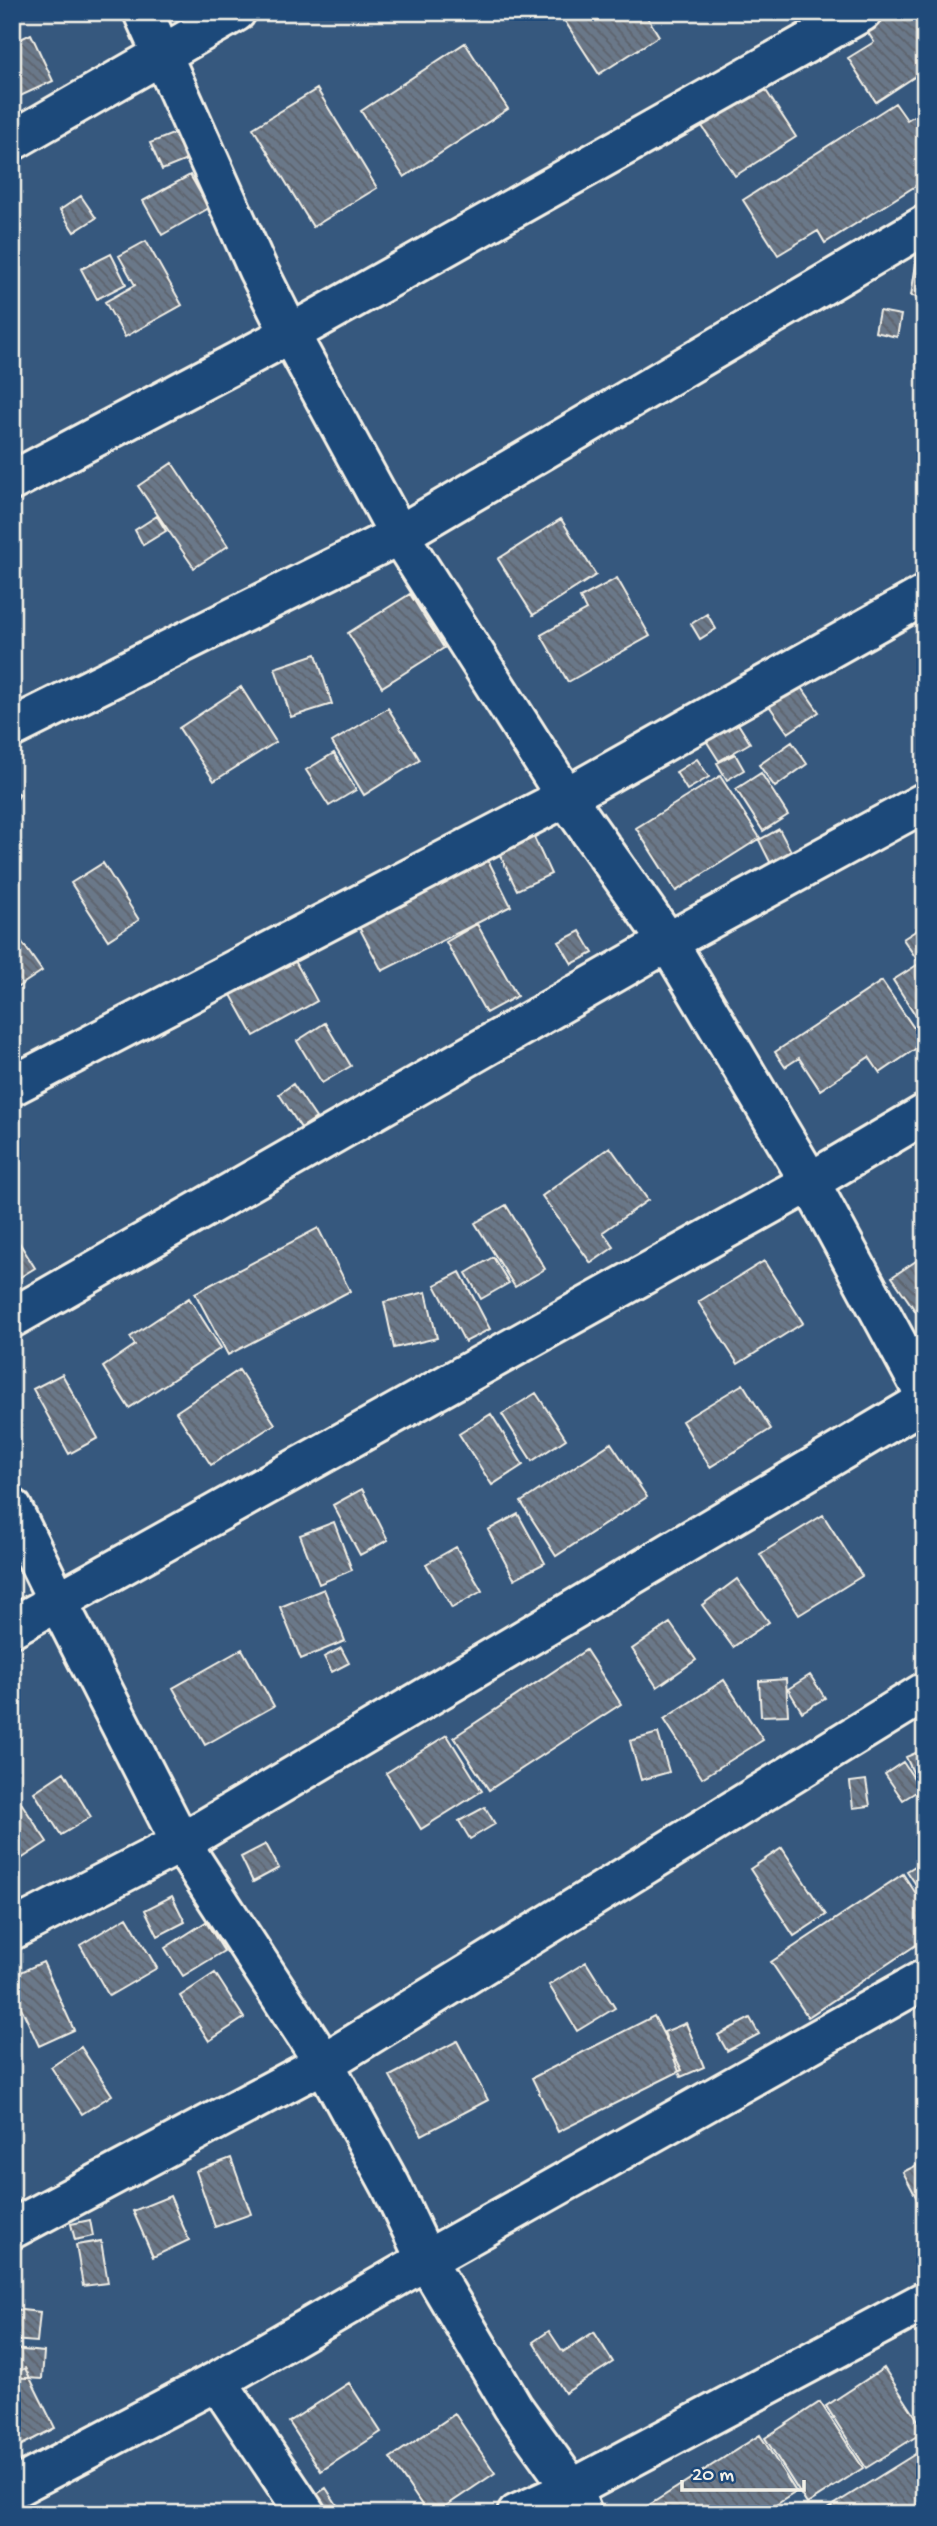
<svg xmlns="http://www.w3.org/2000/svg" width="937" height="2526" font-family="'Gochi Hand',sans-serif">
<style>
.building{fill:url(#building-back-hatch);stroke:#f4f1e8;stroke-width:2}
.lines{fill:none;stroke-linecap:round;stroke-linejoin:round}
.street-casing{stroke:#f4f1e8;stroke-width:44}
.street{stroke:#1f4a7a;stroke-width:38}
</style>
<defs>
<pattern id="building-back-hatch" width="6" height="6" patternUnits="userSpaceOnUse" patternTransform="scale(1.75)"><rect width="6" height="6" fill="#6b7889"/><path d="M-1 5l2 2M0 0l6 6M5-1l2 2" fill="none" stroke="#5c626b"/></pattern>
</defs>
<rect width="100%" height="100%" fill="#36587e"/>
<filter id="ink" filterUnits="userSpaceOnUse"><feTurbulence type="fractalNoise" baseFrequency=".0143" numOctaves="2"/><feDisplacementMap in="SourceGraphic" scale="14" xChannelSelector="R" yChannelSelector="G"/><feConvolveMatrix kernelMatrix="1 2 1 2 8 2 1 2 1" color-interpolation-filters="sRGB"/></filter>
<g filter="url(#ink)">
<!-- building -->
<path class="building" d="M 517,12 L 540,12 L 524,23 Z
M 559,12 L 644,12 L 659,36 L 599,74 Z
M 896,12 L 925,12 L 925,70 L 876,102 L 848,58 L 874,42 L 867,31 Z
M 31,34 L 53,81 L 16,98 L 12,91 L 12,43 Z
M 465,43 L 508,109 L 404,177 L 361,111 Z
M 763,86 L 796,137 L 735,176 L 702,126 Z
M 317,89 L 377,188 L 313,227 L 253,128 Z
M 895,103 L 907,120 L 925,109 L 925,180 L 825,243 L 818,231 L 778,255 L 743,200 Z
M 188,128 L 199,155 L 162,170 L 150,143 Z
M 190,175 L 209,208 L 162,235 L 143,201 Z
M 81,196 L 96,218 L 74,232 L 60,210 Z
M 146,241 L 182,305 L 125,337 L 105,302 L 135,285 L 119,256 Z
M 918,251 L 925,252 L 925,298 L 911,296 Z
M 111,254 L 126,284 L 97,299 L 81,269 Z
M 879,311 L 901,315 L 897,337 L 875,332 Z
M 172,463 L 228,546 L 194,568 L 138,486 Z
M 157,516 L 166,531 L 143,545 L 135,530 Z
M 561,519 L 596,575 L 533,615 L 498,559 Z
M 617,578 L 650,636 L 568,682 L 541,635 L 586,610 L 580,598 Z
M 410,594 L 444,648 L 382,687 L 348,633 Z
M 707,614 L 716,629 L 700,639 L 691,624 Z
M 316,654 L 332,704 L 291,717 L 275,668 Z
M 780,656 L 819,712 L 788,733 L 750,678 Z
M 241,687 L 276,742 L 214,781 L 179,728 Z
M 719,693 L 750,743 L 719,761 L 688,712 Z
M 388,708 L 420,760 L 364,795 L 332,742 Z
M 792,742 L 807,764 L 775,787 L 759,765 Z
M 334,753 L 356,790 L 329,806 L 306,770 Z
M 735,754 L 744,770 L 727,780 L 717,763 Z
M 697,759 L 709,777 L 687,790 L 676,772 Z
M 761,773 L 788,815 L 763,831 L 736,789 Z
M 720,776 L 760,838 L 676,891 L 636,828 Z
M 12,789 L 20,794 L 12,807 Z
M 779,829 L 792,853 L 771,864 L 759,840 Z
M 532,833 L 551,874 L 517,890 L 497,849 Z
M 480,844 L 511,906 L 382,971 L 350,910 Z
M 103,863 L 139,920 L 108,940 L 71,883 Z
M 477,924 L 517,996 L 486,1013 L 446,942 Z
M 925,925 L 925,957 L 918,961 L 903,939 Z
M 12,928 L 42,971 L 12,991 Z
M 580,931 L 593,953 L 572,964 L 559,942 Z
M 288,948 L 317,1001 L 254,1036 L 225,984 Z
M 925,960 L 925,1030 L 893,980 Z
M 882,981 L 924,1043 L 880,1073 L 869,1057 L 820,1090 L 799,1058 L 785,1067 L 775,1052 Z
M 325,1023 L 351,1066 L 322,1083 L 297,1041 Z
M 293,1084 L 316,1118 L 301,1128 L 279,1094 Z
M 610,1147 L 648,1200 L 603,1232 L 614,1247 L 591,1263 L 542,1196 Z
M 506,1205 L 545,1269 L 515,1287 L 475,1223 Z
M 318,1228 L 350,1291 L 228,1355 L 195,1293 Z
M 12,1231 L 35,1268 L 12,1282 Z
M 925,1255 L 925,1325 L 892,1277 Z
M 493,1257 L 509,1283 L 481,1299 L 466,1273 Z
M 764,1261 L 803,1323 L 738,1364 L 698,1302 Z
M 460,1272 L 490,1329 L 465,1342 L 435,1285 Z
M 426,1292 L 437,1338 L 394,1348 L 384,1302 Z
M 189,1298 L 221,1348 L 129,1408 L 103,1367 L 135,1345 L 130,1337 Z
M 239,1370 L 275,1424 L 211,1465 L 176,1412 Z
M 62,1374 L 98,1438 L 69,1454 L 33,1389 Z
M 743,1384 L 771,1429 L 710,1467 L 682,1421 Z
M 536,1393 L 566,1439 L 532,1461 L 502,1414 Z
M 491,1414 L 523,1465 L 492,1485 L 459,1434 Z
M 611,1443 L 647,1497 L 556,1556 L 521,1502 Z
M 362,1489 L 388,1540 L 360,1555 L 333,1505 Z
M 518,1514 L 545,1563 L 514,1579 L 488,1530 Z
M 823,1515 L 862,1576 L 799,1615 L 760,1554 Z
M 334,1522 L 352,1570 L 319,1584 L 300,1535 Z
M 456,1547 L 482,1591 L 452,1608 L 426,1564 Z
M 737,1579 L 769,1622 L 733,1647 L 702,1605 Z
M 324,1589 L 345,1641 L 301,1659 L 280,1607 Z
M 670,1623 L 696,1660 L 657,1687 L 632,1649 Z
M 341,1648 L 349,1663 L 332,1672 L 324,1657 Z
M 242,1649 L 274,1706 L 205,1745 L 173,1688 Z
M 586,1650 L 621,1704 L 489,1790 L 454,1737 Z
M 810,1675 L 825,1698 L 802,1712 L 788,1689 Z
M 786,1679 L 788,1715 L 761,1716 L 759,1681 Z
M 724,1680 L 763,1740 L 702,1778 L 664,1719 Z
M 658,1733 L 669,1772 L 641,1780 L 630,1741 Z
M 447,1735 L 482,1791 L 421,1829 L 386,1773 Z
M 925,1749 L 925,1799 L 906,1757 Z
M 903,1762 L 921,1789 L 903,1800 L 885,1774 Z
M 64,1772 L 91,1817 L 61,1835 L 34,1792 Z
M 866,1780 L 870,1806 L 853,1808 L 850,1782 Z
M 12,1789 L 47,1842 L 12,1865 Z
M 485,1807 L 495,1824 L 470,1839 L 459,1821 Z
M 266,1844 L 279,1868 L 253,1882 L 241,1857 Z
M 782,1848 L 826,1915 L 794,1936 L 750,1869 Z
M 925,1860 L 925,1898 L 907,1871 Z
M 903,1874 L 925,1907 L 925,1939 L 808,2017 L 771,1962 Z
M 172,1896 L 185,1922 L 158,1936 L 145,1910 Z
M 127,1917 L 157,1968 L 109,1996 L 80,1945 Z
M 206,1922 L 224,1951 L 183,1976 L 165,1948 Z
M 43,1962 L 74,2030 L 39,2046 L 12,1988 L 12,1976 Z
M 586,1962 L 615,2008 L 577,2031 L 549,1985 Z
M 215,1973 L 244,2018 L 209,2041 L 180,1996 Z
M 654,2016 L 682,2070 L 558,2132 L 532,2078 Z
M 750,2018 L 759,2034 L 727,2051 L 718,2035 Z
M 686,2023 L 704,2067 L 681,2077 L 664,2032 Z
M 457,2041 L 488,2100 L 422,2135 L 390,2076 Z
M 81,2047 L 112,2095 L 82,2114 L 51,2067 Z
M 231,2158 L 251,2214 L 215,2227 L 196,2171 Z
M 925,2161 L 925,2214 L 903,2172 Z
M 170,2196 L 189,2240 L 153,2257 L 133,2211 Z
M 90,2220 L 93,2236 L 75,2240 L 71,2224 Z
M 101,2241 L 108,2283 L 83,2286 L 76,2245 Z
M 12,2309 L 40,2312 L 37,2342 L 12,2340 Z
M 549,2331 L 563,2352 L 594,2332 L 613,2362 L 565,2393 L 533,2342 Z
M 12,2349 L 44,2352 L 42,2379 L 12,2377 Z
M 25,2368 L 55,2428 L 12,2450 L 12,2375 Z
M 884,2368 L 925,2431 L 866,2468 L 826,2406 Z
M 349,2383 L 381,2432 L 321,2471 L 289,2422 Z
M 820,2402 L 863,2468 L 807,2504 L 765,2438 Z
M 455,2414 L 495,2473 L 434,2514 L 428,2514 L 390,2458 Z
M 760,2435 L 796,2492 L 762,2514 L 635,2514 Z
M 925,2448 L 925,2514 L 819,2514 Z
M 326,2488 L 343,2514 L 304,2514 L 299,2506 Z"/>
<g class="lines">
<!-- street casing -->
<g class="street-casing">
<path id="street" d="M 143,12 L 258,270 L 290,334 L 399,535 L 566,797 L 668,942 L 810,1182 L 925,1395
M 12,141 L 236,12
M 12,481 L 290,334 L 862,12
M 12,728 L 399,535 L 925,225
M 12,1086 L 566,797 L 925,595
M 12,1318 L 668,942 L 925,802
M 12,1508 L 58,1602 L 181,1843 L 324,2063 L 391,2186 L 426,2260 L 513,2407 L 572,2489 L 582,2514
M 12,1627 L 810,1182 L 925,1114
M 12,1930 L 181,1843 L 925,1401
M 12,2229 L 324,2063 L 925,1692
M 217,2381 L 426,2260 L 925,1979
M 12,2489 L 217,2381 L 306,2514
M 517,2514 L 572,2489 L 925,2301"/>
</g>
<!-- street -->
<use href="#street" class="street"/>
</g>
</g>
<!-- margin -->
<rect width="937" height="2526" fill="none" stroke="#1f4a7a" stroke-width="42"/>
<rect x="21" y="21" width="895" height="2484" fill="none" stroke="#f4f1e8" stroke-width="2.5" filter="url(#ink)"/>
<!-- scale -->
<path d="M682 2480v10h122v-10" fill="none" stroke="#f4f1e8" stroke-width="3.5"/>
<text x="692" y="2480" font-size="21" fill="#f4f1e8" stroke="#1f4a7a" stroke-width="5" paint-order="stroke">20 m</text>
</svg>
